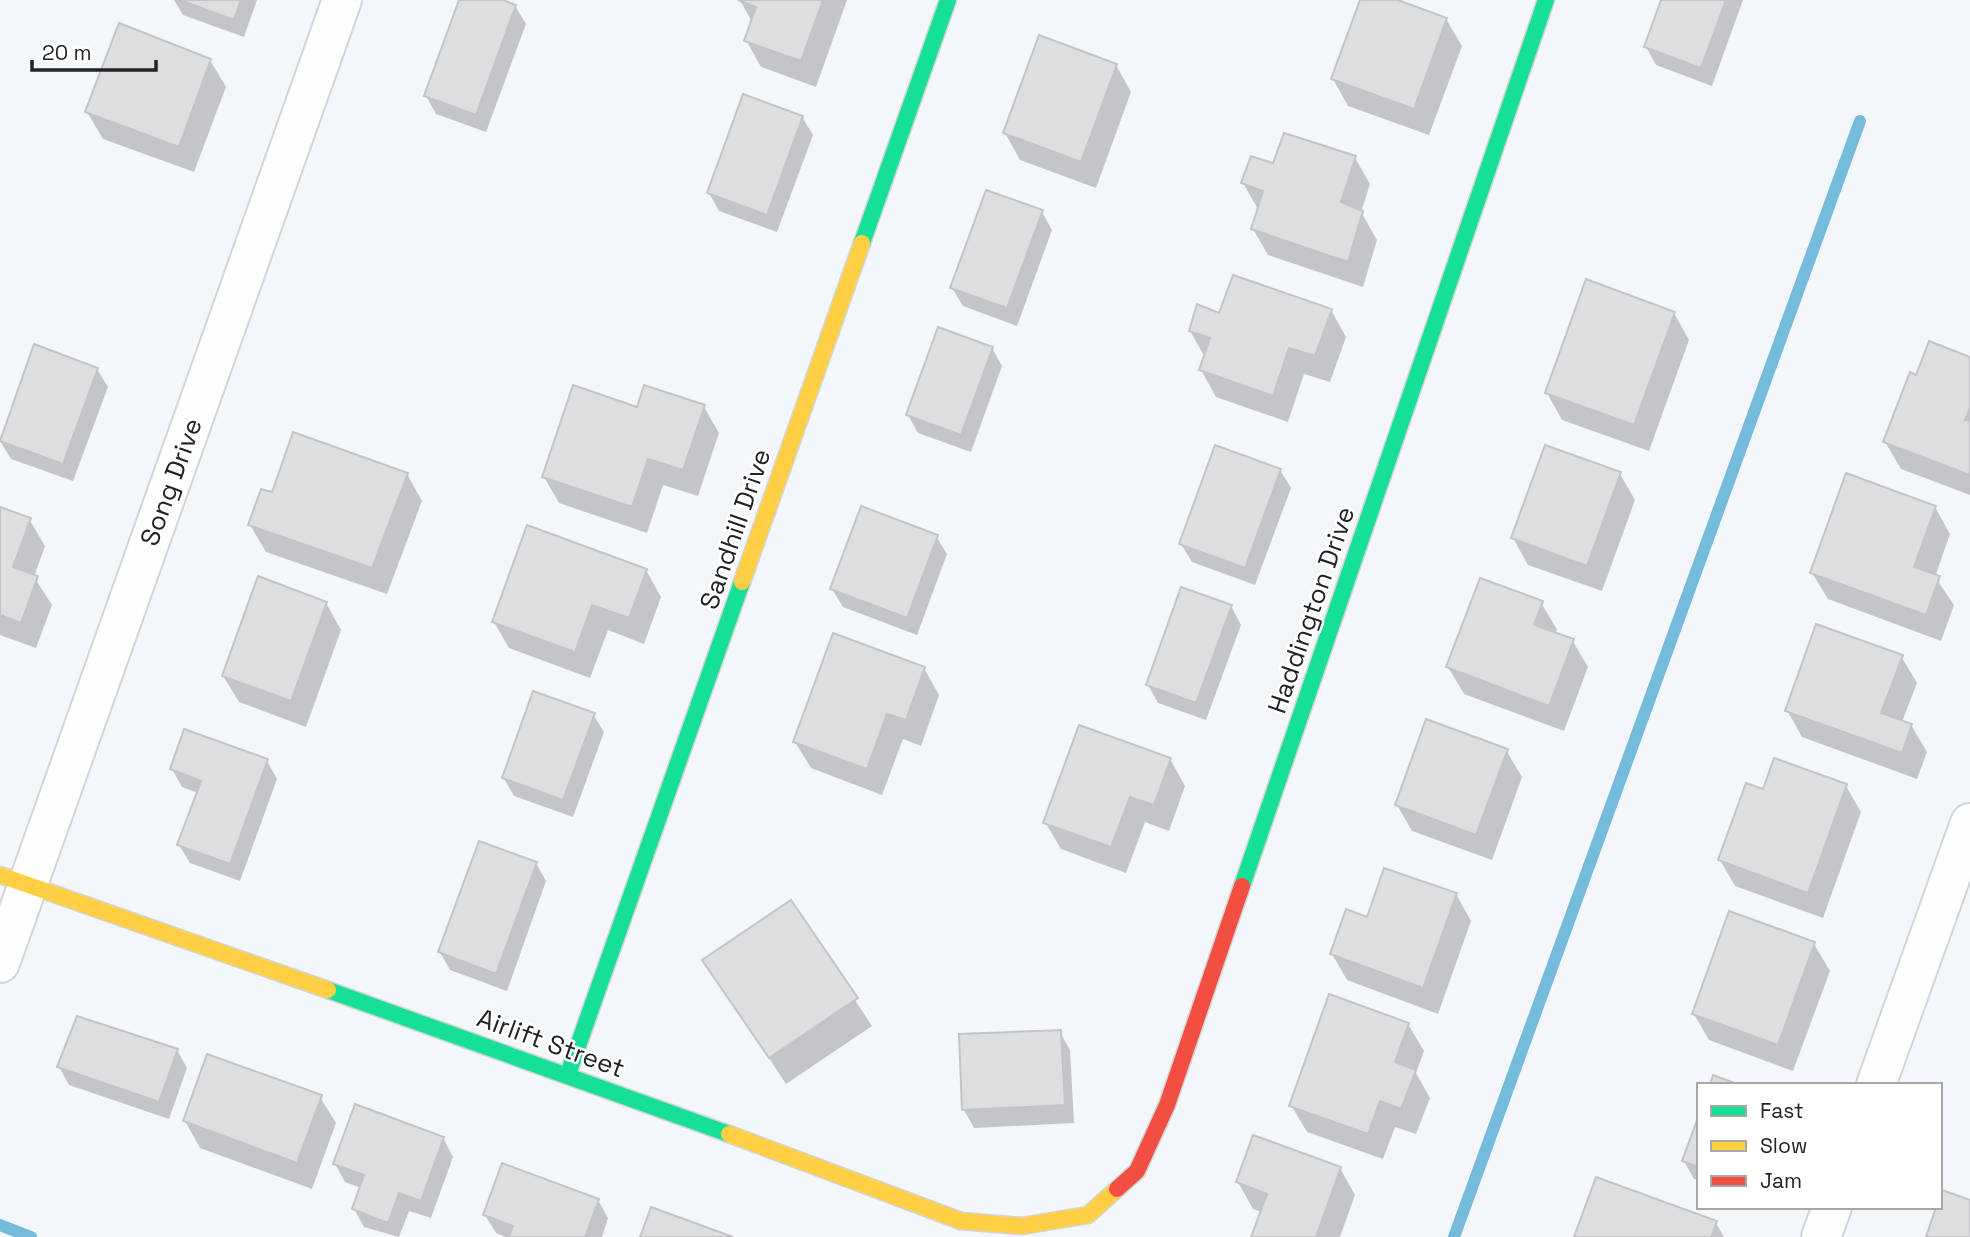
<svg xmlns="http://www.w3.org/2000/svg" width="1970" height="1237" font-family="'Space Grotesk',sans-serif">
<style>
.shadow{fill:#0003}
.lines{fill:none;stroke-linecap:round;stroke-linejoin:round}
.stream{stroke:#75bbdc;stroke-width:12}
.building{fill:#dcdee0;stroke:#c2c4c7;stroke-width:2}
.street-casing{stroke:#d2d4d7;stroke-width:42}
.fast-casing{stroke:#d2d4d7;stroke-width:19}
.slow-casing{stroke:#d2d4d7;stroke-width:19}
.jam-casing{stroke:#d2d4d7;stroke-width:19}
.street{stroke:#fdfefe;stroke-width:38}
.fast{stroke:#16e098;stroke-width:16}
.slow{stroke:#ffcf43;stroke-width:16}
.jam{stroke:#f24e42;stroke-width:16}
.labels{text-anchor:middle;stroke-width:5;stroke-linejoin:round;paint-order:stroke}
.street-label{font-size:26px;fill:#222326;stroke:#fff}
</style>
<rect width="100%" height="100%" fill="#f4f7fa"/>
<!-- shadow -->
<path class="shadow" d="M 174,0 L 257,0 L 244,37 L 183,15 Z
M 461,0 L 498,0 L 515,6 L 526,24 L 486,132 L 436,114 L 426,96 Z
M 740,0 L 847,0 L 816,87 L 761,67 L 746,40 L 752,22 Z
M 1362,0 L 1393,0 L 1446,19 L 1462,46 L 1429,135 L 1348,106 L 1333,79 Z
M 1663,0 L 1743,0 L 1712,86 L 1656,65 L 1646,47 Z
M 210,60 L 226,87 L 194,172 L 103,139 L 87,112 Z
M 1116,65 L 1131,92 L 1096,188 L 1020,160 L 1005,133 Z
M 802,117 L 813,135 L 777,232 L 719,211 L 709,193 Z
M 1355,158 L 1370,184 L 1361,212 L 1377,240 L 1363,287 L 1268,255 L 1253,229 L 1259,211 L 1243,183 L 1274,165 Z
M 1042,212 L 1052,230 L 1017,326 L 963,306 L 952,288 Z
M 1331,310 L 1346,337 L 1330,382 L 1304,374 L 1288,422 L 1216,397 L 1201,370 L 1205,357 L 1190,331 L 1220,315 Z
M 1674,313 L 1689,340 L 1649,451 L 1562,420 L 1547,393 Z
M 992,348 L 1002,366 L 971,452 L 918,433 L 908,415 Z
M 1970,359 L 1970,495 L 1901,469 L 1885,442 L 1917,377 Z
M 97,369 L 108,387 L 73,481 L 11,459 L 0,441 Z
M 704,407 L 719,433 L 698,496 L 663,485 L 647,533 L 559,503 L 544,477 L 638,409 Z
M 1280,470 L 1291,488 L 1255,585 L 1192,562 L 1181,544 Z
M 407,474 L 422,501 L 387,594 L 266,552 L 250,525 Z
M 1620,474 L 1635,500 L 1602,591 L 1528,565 L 1513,538 Z
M 1935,507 L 1950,534 L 1935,577 L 1954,605 L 1941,641 L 1828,599 L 1812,573 Z
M 0,508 L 29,519 L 45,546 L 34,577 L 52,605 L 36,648 L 0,635 Z
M 936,536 L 947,554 L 917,635 L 843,607 L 832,589 Z
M 646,570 L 661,597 L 644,644 L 608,630 L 590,678 L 509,648 L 494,622 Z
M 326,603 L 341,630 L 306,727 L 239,702 L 223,676 Z
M 1541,603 L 1557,629 L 1555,634 L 1572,640 L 1588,667 L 1564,731 L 1464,694 L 1448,667 Z
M 1231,606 L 1241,625 L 1206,720 L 1158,703 L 1148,685 Z
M 1901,656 L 1917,683 L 1902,722 L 1911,725 L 1927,752 L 1917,779 L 1802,737 L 1787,710 Z
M 924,668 L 939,695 L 921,746 L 903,739 L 882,795 L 811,768 L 795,742 Z
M 593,714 L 604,732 L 573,817 L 514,796 L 503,777 Z
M 1506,750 L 1522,777 L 1492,860 L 1412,831 L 1397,805 Z
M 1170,759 L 1185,786 L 1169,831 L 1145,822 L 1126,873 L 1061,849 L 1045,822 Z
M 267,761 L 277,779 L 240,881 L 190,863 L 179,845 L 198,793 L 182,787 L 172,769 Z
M 1846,786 L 1861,812 L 1823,918 L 1735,886 L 1720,860 L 1764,792 Z
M 536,863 L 546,881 L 507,991 L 450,970 L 440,952 Z
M 1456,894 L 1471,921 L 1438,1014 L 1347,980 L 1332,954 L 1368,919 Z
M 791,902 L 872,1026 L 786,1084 L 705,960 Z
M 1814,944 L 1830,971 L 1793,1071 L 1709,1040 L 1694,1014 Z
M 1408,1024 L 1424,1051 L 1416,1073 L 1430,1098 L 1416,1134 L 1395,1127 L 1383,1159 L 1307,1132 L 1291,1105 Z
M 1060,1032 L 1070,1050 L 1074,1123 L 974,1128 L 964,1110 Z
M 177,1050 L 187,1068 L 169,1119 L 69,1085 L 59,1067 Z
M 320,1097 L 336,1123 L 312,1189 L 200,1148 L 185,1121 Z
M 1699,1120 L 1699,1180 L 1694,1179 L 1684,1161 Z
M 443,1138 L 453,1157 L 431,1218 L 409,1211 L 399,1237 L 364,1227 L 354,1209 L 361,1188 L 345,1182 L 335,1164 Z
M 1340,1168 L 1355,1195 L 1340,1237 L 1253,1237 L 1262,1212 L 1253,1209 L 1238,1182 Z
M 598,1200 L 608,1218 L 602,1237 L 506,1237 L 496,1233 L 485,1215 Z
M 1716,1223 L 1724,1237 L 1576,1237 Z"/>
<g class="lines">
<!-- stream -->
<path class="stream" d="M 0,1225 L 31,1237
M 1454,1237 L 1860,121"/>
</g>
<!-- building -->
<path class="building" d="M 180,0 L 241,0 L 234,20 Z
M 459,0 L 503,0 L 516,5 L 476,115 L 424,96 Z
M 738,0 L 823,0 L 801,61 L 744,41 L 756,7 Z
M 1360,0 L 1398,0 L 1447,18 L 1414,109 L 1331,79 Z
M 1661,0 L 1726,0 L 1701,68 L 1644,47 Z
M 119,23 L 211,59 L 179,147 L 85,112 Z
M 1039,35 L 1117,64 L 1081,162 L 1003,133 Z
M 743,94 L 803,116 L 767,215 L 707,193 Z
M 1284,133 L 1356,156 L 1341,202 L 1363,211 L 1348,262 L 1251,229 L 1263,191 L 1241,183 L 1251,156 L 1273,163 Z
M 986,190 L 1043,210 L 1007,308 L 950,288 Z
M 1233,275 L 1332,309 L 1315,356 L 1289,348 L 1273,396 L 1199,370 L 1210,338 L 1189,331 L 1197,304 L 1219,313 Z
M 1586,279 L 1675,312 L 1634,425 L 1545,393 Z
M 938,327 L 993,347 L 961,435 L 906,415 Z
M 1929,341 L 1970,357 L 1970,408 L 1965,420 L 1970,421 L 1970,475 L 1883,442 L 1910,372 L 1916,375 Z
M 34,344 L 98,368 L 63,464 L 0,441 Z
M 573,385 L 637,407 L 644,385 L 705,405 L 683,470 L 648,459 L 632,507 L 542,477 Z
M 293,432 L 408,473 L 372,568 L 248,525 L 261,489 L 272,492 Z
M 1215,445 L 1281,469 L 1245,568 L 1179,544 Z
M 1545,445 L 1621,472 L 1587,566 L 1511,538 Z
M 1846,473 L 1936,506 L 1914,567 L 1940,576 L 1926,615 L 1810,573 Z
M 861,506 L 938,535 L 907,618 L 830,589 Z
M 0,507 L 31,518 L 13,567 L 38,576 L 21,623 L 0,615 Z
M 527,525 L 647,569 L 629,618 L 592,605 L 575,652 L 492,622 Z
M 258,576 L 327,602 L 291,701 L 222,676 Z
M 1480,578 L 1543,601 L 1534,625 L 1574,639 L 1549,706 L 1446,667 Z
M 1181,587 L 1232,605 L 1196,703 L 1146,685 Z
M 1816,624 L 1903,655 L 1881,713 L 1912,724 L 1902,753 L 1785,711 Z
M 833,633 L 925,667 L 906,720 L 887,714 L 867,769 L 793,742 Z
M 533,691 L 595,713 L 563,800 L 502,778 Z
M 1426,719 L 1508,749 L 1476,835 L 1395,805 Z
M 1079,725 L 1171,758 L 1154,805 L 1130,797 L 1111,847 L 1043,823 Z
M 184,729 L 268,759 L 230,864 L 177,845 L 201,781 L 170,769 Z
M 1774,758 L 1847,784 L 1808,893 L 1718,860 L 1746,783 L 1763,789 Z
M 479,841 L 537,862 L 496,974 L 438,952 Z
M 1384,868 L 1457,893 L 1423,988 L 1330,954 L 1346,909 L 1367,917 Z
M 791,900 L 858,998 L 769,1058 L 702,960 Z
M 1729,911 L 1815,942 L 1778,1045 L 1692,1014 Z
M 1329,994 L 1409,1023 L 1395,1062 L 1416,1070 L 1401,1109 L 1380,1101 L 1368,1134 L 1289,1106 Z
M 77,1016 L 178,1049 L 159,1102 L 57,1067 Z
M 1061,1030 L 1065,1105 L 962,1110 L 959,1034 Z
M 207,1054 L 322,1095 L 297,1163 L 183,1121 Z
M 1713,1075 L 1740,1085 L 1710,1085 Z
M 355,1104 L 444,1137 L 421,1201 L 399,1193 L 388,1223 L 352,1209 L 364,1175 L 333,1164 Z
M 1699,1115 L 1699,1167 L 1682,1161 Z
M 1253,1135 L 1341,1167 L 1316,1237 L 1251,1237 L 1267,1194 L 1236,1182 Z
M 502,1163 L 599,1199 L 585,1237 L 509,1237 L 513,1226 L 483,1215 Z
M 1596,1177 L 1717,1221 L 1711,1237 L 1574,1237 Z
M 1942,1190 L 1970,1200 L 1970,1237 L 1926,1237 L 1936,1207 L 1940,1207 Z
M 651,1207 L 733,1237 L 640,1237 Z"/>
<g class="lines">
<!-- street casing -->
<g class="street-casing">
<path id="street" d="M 0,963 L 342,0
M 1876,1085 L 1970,823
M 1821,1237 L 1832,1207"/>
</g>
<!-- fast casing -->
<g class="fast-casing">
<path id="fast" d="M 862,243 L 948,0
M 1242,886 L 1546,0
M 328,990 L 729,1134
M 568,1074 L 742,582"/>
</g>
<!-- slow casing -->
<g class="slow-casing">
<path id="slow" d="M 742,582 L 862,243
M 0,875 L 328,990
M 729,1134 L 961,1221 L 1022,1226 L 1088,1215 L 1117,1189"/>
</g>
<!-- jam casing -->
<g class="jam-casing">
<path id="jam" d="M 1117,1189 L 1137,1171 L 1167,1105 L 1242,886"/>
</g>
<!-- street -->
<use href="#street" class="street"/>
<!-- fast -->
<use href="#fast" class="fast"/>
<!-- slow -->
<use href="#slow" class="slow"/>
<!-- jam -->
<use href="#jam" class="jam"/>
</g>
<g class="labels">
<!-- street labels -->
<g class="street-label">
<text transform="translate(171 482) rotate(-70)" y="9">Song Drive</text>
<text transform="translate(735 529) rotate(-71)" y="9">Sandhill Drive</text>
<text transform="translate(1311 610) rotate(-71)" y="9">Haddington Drive</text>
<text transform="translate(551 1043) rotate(20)" y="9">Airlift Street</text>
</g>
</g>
<!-- legend -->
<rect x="1697" y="1083" width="245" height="126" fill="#ffffff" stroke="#a7a7a8" stroke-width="2"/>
<rect x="1711" y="1106" width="35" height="10" fill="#16e098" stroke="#a7a7a8" stroke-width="2"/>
<text x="1760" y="1118" font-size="21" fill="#222326">Fast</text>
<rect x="1711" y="1141" width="35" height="10" fill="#ffcf43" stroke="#a7a7a8" stroke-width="2"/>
<text x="1760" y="1153" font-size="21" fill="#222326">Slow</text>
<rect x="1711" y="1176" width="35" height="10" fill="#f24e42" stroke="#a7a7a8" stroke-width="2"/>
<text x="1760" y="1188" font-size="21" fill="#222326">Jam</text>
<!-- scale -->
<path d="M32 60v10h124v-10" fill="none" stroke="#222326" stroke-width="3.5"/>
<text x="42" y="60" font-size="21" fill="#222326" stroke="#ffffff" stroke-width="5" paint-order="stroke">20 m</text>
</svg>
